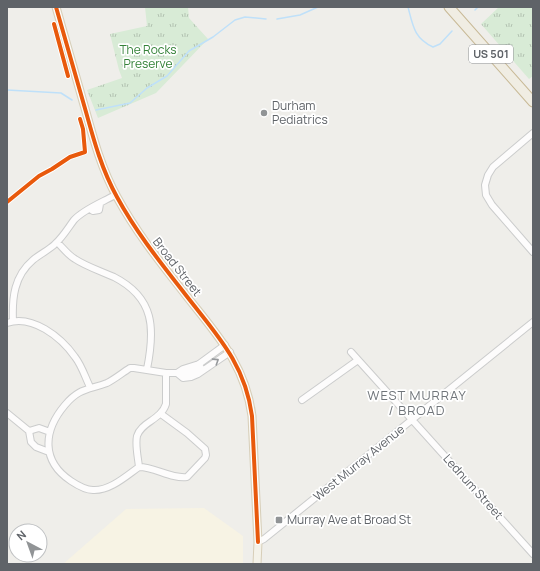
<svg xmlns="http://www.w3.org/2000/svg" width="540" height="571" font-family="Manrope,sans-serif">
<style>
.commercial{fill:#f7f3e4}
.grass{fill:url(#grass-tufts)}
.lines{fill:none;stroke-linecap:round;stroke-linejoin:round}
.stream{stroke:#bfe0f9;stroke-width:1.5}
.minor-casing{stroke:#cbcccc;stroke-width:8}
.major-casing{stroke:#d7ceb8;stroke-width:9}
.highway-casing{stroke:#c8b996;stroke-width:11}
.minor{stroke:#fdfcfc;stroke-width:6}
.major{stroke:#f4f2e9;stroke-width:7}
.highway{stroke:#f0ede3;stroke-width:9}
.cycleway-casing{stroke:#fff;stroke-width:6}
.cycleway{stroke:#e8590c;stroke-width:4}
.oneway{stroke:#96999c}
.poi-dot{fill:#919496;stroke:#fff;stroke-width:1.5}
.labels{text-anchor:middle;stroke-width:3.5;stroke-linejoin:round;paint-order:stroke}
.shield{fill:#fff;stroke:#8f9295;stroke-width:1}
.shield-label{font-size:11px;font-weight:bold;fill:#5f6368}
.park-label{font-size:12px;fill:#348238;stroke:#fff}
.poi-label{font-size:12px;fill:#5f6368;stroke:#fff;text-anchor:start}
.street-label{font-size:12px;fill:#5f6368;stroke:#fff}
.neighbourhood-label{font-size:13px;letter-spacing:1px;fill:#70757a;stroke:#fff}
</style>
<defs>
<pattern id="grass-tufts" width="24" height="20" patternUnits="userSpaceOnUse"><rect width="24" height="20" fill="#d8ebd6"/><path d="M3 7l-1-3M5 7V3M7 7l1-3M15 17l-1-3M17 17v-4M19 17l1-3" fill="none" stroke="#b2c2b1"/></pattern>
</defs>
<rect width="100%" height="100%" fill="#efeeea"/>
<!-- commercial -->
<path class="commercial" d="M 204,508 L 243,536 L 243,564 L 63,564 L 126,509 Z"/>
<!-- grass -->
<path class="grass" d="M 145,7 L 188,7 L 189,18 L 208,39 L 156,93 L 98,118 L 87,90 L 122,78 L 119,70 L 110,34 L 147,26 Z
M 499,7 L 533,7 L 533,76 L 529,79 L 481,24 Z"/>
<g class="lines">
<!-- stream -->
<path class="stream" d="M 408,7 C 413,26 414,38 433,47 L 440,44 L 452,31
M 475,10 L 478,7
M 277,19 L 300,15 L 318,7
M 7,90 L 61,93 L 72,100
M 96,110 L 130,103 L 147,88 L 167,76 L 189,51 L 213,37 L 235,20 L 245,17 L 266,19"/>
<!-- minor casing -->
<g class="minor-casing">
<path id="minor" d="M 533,133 L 493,167 L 488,175 L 485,185 L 486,195 L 492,205 L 533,252
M 90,209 L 93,211 L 99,210 L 100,204
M 57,242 C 63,248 68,255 75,259 C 87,267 101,271 114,277 C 155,298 155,329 147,369
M 13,321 C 12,298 14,276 33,260 C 40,254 49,250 55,244 C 63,237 68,228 74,220 C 84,209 103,202 115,195
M 7,323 C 32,314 61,337 75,357 C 82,366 85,377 90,387
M 351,352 L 533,554
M 166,373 L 166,404 C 161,420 141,422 137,436 C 135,445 138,457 139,467 C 126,476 110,491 93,490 C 86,490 77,485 71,481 C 41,461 43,431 65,405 C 79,388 88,390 107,383 C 115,379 122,373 130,368 L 134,368 L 166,373 L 183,373 L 195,370 L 199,364 L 202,370
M 177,373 L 183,378 L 191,377 L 198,374 L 230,352
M 177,373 L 183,369 L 199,364 L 225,345
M 302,400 L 358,360
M 7,413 L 29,431 L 31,442 L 36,447 L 49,452
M 29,431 L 39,428 L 50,432
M 139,467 C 155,467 171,479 187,477 L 205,458 L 206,455 L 205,449 L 187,433 L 161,414
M 258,542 L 264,539 L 533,322"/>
</g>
<!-- major casing -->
<g class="major-casing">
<path id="major" d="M 56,7 C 66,42 76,77 86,112 C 94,141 102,170 117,197 C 136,232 160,262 185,294 C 216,334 245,363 252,416 L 258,542 L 257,564"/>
</g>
<!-- highway casing -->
<g class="highway-casing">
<path id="highway" d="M 449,7 L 533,102"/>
</g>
<!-- minor -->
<use href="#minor" class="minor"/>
<!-- major -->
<use href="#major" class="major"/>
<!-- highway -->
<use href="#highway" class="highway"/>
<!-- cycleway casing -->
<g class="cycleway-casing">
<path id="cycleway" d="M 56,7 C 66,42 76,77 86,112 C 94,141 102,170 117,197 C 136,232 160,262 185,294 C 216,334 245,363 252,416 L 258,542
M 54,24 L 68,76
M 7,202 L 39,176 L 52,169 L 70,157 L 85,152 L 83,129 L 80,119"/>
</g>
<!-- cycleway -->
<use href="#cycleway" class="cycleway"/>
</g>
<!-- one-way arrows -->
<defs><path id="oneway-chevron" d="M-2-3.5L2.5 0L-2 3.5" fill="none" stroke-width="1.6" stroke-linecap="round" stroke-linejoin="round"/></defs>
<use class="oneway" href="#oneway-chevron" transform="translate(216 361) rotate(-33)"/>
<!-- markers -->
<g class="poi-dot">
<circle cx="264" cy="113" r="4"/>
<rect x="275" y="516" width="8" height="8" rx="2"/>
</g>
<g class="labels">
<!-- shield labels -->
<rect class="shield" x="469" y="45" width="44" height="18" rx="3"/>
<g class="shield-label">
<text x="491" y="58">US 501</text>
</g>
<!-- park labels -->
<g class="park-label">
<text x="148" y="54">The Rocks<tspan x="148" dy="14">Preserve</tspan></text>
</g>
<!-- poi labels -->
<g class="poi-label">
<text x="272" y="110">Durham<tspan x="272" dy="14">Pediatrics</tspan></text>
<text x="287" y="524">Murray Ave at Broad St</text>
</g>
<!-- street labels -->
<g class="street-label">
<text transform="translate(177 267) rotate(52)" y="4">Broad Street</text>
<text transform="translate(359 463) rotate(-39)" y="4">West Murray Avenue</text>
<text transform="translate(473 487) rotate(48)" y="4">Lednum Street</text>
</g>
<!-- neighbourhood labels -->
<g class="neighbourhood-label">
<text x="417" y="400">WEST MURRAY<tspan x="417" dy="15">/ BROAD</tspan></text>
</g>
</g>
<!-- border -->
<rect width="540" height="571" fill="none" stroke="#5f6368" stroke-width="16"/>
<!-- north arrow -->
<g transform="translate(28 543) rotate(319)"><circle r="19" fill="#ffffff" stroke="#bfc1c3"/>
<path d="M0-3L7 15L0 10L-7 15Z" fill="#919496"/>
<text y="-6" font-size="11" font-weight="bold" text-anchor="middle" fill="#5f6368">N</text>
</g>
</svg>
